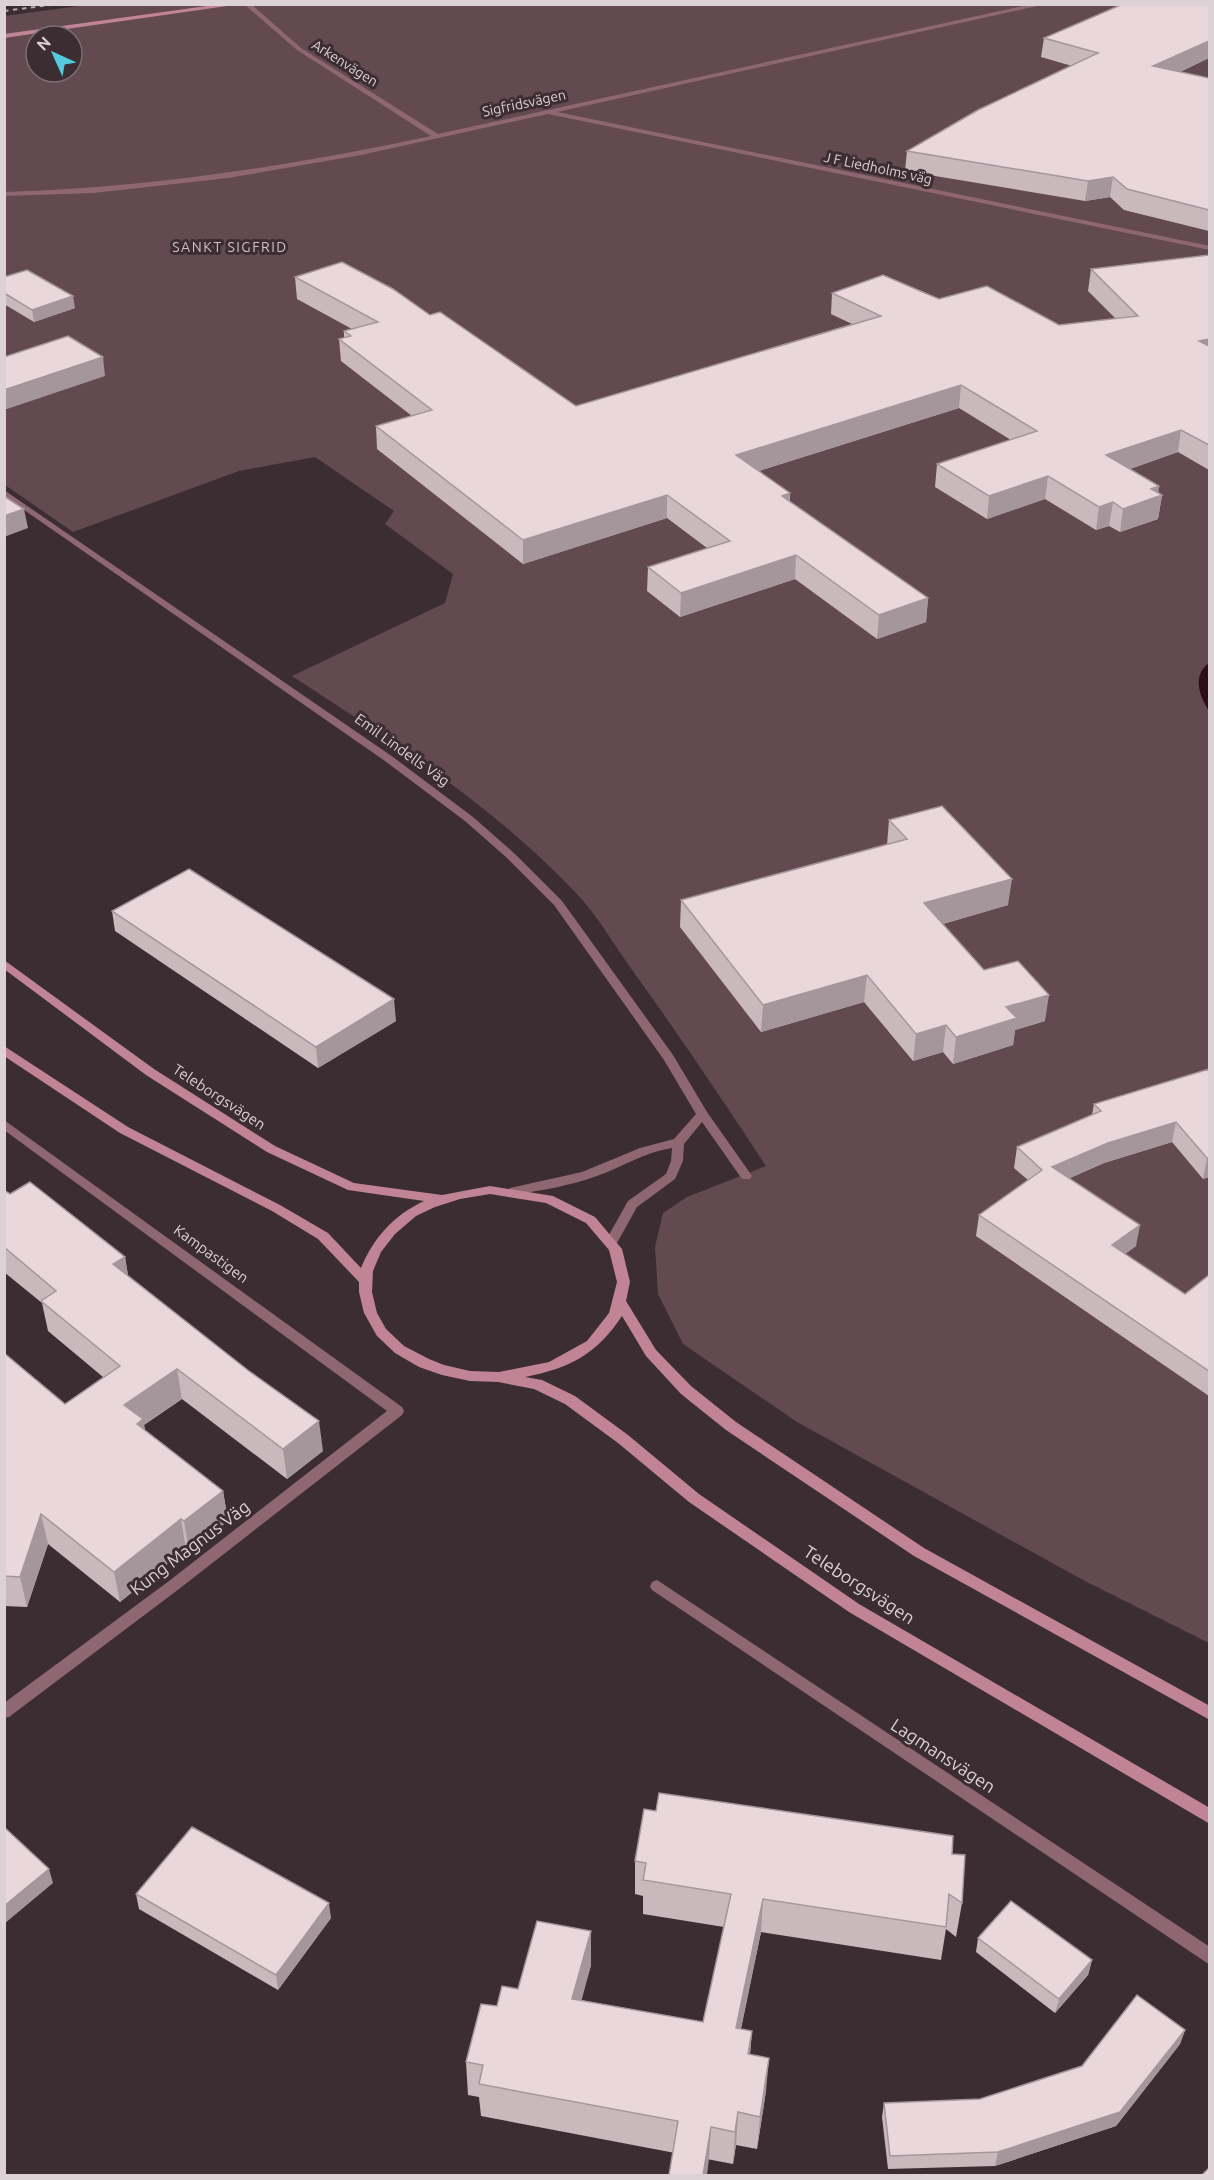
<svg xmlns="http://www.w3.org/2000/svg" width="1214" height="2180" font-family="Ubuntu,sans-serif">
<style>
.green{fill:#634950;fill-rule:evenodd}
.water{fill:#2e0d19}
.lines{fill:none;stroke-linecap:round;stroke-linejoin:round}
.street{fill:#8e6772;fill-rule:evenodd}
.secondary{fill:#c18496;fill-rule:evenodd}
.rail{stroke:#b2a7aa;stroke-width:2;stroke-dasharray:4.5 4.5;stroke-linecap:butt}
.wall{fill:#c9b9bd}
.shaded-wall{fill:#a4969a}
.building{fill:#ead7dc;stroke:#a4969a;stroke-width:1.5}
.labels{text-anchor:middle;stroke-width:6;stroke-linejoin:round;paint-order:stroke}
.far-street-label{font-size:14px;fill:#dcd2d5;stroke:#3b2d31}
.far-neighbourhood-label{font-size:14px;letter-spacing:1.5px;fill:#d4c1c6;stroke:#3b2d31}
.street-label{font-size:15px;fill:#dcd2d5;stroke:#3b2d31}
.near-street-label{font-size:18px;fill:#dcd2d5;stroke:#3b2d31}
</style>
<rect width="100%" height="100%" fill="#3b2d31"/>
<!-- green -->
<path class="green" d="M 94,4 L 1209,5 L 1209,1643 L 1081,1579 L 797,1422 L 683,1344 L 658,1294 L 655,1247 L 663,1213 L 687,1197 L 766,1166 C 722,1099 677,1032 630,967 C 613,943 597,915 577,894 C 494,806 393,742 292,676 L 445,603 L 453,574 L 385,524 L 394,511 L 315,457 L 239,471 L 73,532 L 5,485 L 4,16 ZM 36,36 L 72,36 L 72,72 L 36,72 Z"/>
<!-- water -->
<path class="water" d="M 1209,663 L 1209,711 C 1199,696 1192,675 1209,663 Z"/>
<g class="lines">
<!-- street -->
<path class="street" d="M 244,4 L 251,4 L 301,48 L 438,134 L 1032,4 L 1046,4 L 557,112 L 1210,246 L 1210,250 L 548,114 L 361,155 L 228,178 L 94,193 L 4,196 L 4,192 C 149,188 290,166 431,136 L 297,50 Z
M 4,490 L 393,757 L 473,817 L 515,854 L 562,901 L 673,1055 L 707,1112 L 750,1173 L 752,1176 L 750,1179 L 742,1179 L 702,1122 L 684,1144 L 683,1161 L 675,1179 L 637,1207 L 617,1243 L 607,1243 L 606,1240 L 628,1201 L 666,1174 L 671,1161 L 672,1148 C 645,1152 622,1167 597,1176 C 570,1186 542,1190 514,1195 L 510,1194 L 508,1191 L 510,1188 L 582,1172 L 640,1148 L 674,1139 L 696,1114 L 664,1060 L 554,905 L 507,858 L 465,821 L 385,761 L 4,496 Z
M 4,1120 L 402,1407 L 404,1411 L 402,1415 L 179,1589 L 9,1717 L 4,1718 L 4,1703 L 169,1581 L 387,1411 L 4,1130 Z
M 657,1580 L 1210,1947 L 1210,1965 L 652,1590 L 650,1586 L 652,1582 Z"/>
<!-- secondary -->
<path class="secondary" d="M 221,4 L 241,4 L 4,38 L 4,34 Z
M 4,960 L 154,1069 L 275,1146 L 354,1183 L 442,1195 L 490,1186 L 553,1196 L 595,1217 L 622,1249 L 630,1282 L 626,1301 L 656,1350 L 691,1386 L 736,1422 L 924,1548 L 1210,1706 L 1210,1720 L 914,1556 L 726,1430 L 681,1394 L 646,1356 L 622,1316 C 596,1355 570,1368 525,1377 L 542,1380 L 575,1396 L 628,1435 L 699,1494 L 859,1604 L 1210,1808 L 1210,1824 L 849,1612 L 689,1502 L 618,1443 L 565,1404 L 534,1389 L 498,1382 L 470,1381 L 442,1375 L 419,1367 L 395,1353 L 377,1336 L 364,1313 L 359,1292 L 359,1282 L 318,1239 L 272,1211 L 120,1133 L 4,1056 L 4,1046 L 128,1127 L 280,1205 L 328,1233 L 361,1268 C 374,1237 394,1215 424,1201 L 348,1190 L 267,1152 L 146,1075 L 4,969 ZM 490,1194 L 546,1203 L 586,1223 L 609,1250 L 617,1282 L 609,1313 L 587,1341 L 549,1362 L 499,1372 L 470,1371 L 444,1365 L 429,1359 L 404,1346 L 386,1329 L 377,1313 L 372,1292 L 373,1271 L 381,1252 L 395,1234 L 416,1216 L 435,1207 L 460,1199 Z"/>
<!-- rail -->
<path class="rail" d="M 4,11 L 58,4"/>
</g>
<!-- wall -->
<path class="wall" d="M 1209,4 L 1209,58 L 1180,72 L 1209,78 L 1209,231 L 1124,210 L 1110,197 L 1085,201 L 905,171 L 907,151 L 1072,66 L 1041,57 L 1044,38 Z
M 1209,255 L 1209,470 L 1178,452 L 1130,469 L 1162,495 L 1158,519 L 1120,532 L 1109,526 L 1096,530 L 1045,499 L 987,519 L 935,487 L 937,464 L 1011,440 L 959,408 L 759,471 L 790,493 L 790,502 L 928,598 L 926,622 L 877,639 L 795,579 L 680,617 L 647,591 L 648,567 L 707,548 L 667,518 L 523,564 L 377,449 L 376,426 L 412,416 L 341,361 L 339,339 L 344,338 L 344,331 L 352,329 L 297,299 L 295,277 L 430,315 L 576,406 L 852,324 L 831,314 L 832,293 L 939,299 L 1059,325 L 1116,319 L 1088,291 L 1091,269 Z
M 4,277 L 75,308 L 34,322 L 4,304 Z
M 889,820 L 1008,905 L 943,924 L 984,970 L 1045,1021 L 1015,1030 L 1013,1045 L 953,1064 L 943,1052 L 913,1061 L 864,1002 L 761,1032 L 680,927 L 681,900 L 887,845 Z
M 112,911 L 396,1021 L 318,1068 L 115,931 Z
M 1209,1069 L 1209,1177 L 1203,1179 L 1172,1142 L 1104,1163 L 1070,1178 L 1136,1246 L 1125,1254 L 1185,1294 L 1209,1275 L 1209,1396 L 976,1236 L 979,1215 L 1028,1180 L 1014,1168 L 1017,1147 L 1092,1115 L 1094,1104 Z
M 4,1190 L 10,1194 L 125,1257 L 128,1276 L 323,1451 L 287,1479 L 182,1399 L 144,1425 L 145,1430 L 223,1491 L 228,1521 L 189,1551 L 186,1549 L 120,1602 L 48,1544 L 27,1607 L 4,1606 L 4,1353 L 65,1404 L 103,1377 L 48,1331 L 42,1303 L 4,1272 Z
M 952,1854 L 962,1903 L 956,1937 L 946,1929 L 941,1960 L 761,1932 L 741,2029 L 752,2031 L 750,2055 L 766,2091 L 757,2149 L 736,2145 L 733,2164 L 481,2116 L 479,2097 L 468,2095 L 466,2062 L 497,2006 L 591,1931 L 591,1965 L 581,2000 L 703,2022 L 724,1927 L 643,1914 L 643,1896 L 635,1894 L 635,1861 Z
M 136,1894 L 331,1918 L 278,1990 L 139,1909 Z
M 978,1938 L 1092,1960 L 1088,1975 L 1055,2013 L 976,1952 Z
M 1185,2030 L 1180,2044 L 1116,2126 L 995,2166 L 888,2169 L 882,2117 L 884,2103 L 980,2099 L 1082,2066 Z"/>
<!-- shaded-wall -->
<path class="shaded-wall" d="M 1209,41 L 1209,58 L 1151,85 L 1153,66 Z
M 1113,177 L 1110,197 L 1085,201 L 1088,181 Z
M 73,296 L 75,308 L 34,322 L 32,310 Z
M 1209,339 L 1209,361 L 1199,341 Z
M 103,357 L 105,376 L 4,410 L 4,390 Z
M 961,385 L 959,408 L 736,478 L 736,455 Z
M 1181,430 L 1178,452 L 1103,478 L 1106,455 Z
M 1048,476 L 1045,499 L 987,519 L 989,496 Z
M 1159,486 L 1158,497 L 1162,495 L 1158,519 L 1120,532 L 1123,509 L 1151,489 Z
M 790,493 L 789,517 L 782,496 Z
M 667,495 L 667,518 L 523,564 L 523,540 Z
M 1113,502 L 1109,526 L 1096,530 L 1099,507 Z
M 24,509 L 28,528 L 4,537 L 4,516 Z
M 796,555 L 795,579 L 680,617 L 681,593 Z
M 928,598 L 926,622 L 877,639 L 879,615 Z
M 1012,879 L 1008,905 L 921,930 L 924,903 Z
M 867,975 L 864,1002 L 761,1032 L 763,1005 Z
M 1049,995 L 1045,1021 L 1015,1030 L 1013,1045 L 953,1064 L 956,1037 L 1006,1007 Z
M 394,999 L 396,1021 L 318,1068 L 316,1047 Z
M 946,1025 L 943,1052 L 913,1061 L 916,1034 Z
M 1176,1122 L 1172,1142 L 1104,1163 L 1049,1187 L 1052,1167 L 1108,1143 Z
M 1207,1158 L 1209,1158 L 1209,1177 L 1203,1179 Z
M 1140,1225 L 1136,1246 L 1108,1266 L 1112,1245 Z
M 125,1257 L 130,1287 L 113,1264 Z
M 177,1369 L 182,1399 L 144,1425 L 149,1449 L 124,1405 Z
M 319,1421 L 323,1451 L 287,1479 L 283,1449 Z
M 223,1491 L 228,1521 L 189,1551 L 184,1521 Z
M 41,1514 L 48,1544 L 27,1607 L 20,1577 Z
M 181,1519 L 186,1549 L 120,1602 L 114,1572 Z
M 49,1869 L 53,1883 L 4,1924 L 4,1906 Z
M 763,1899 L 761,1932 L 734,2061 L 736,2028 Z
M 329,1903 L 331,1918 L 278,1990 L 276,1975 Z
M 591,1931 L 591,1965 L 573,2032 L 572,1999 Z
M 1092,1960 L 1088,1975 L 1055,2013 L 1059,1999 Z
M 1185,2030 L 1180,2044 L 1116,2126 L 995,2166 L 998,2152 Z
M 752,2031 L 749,2064 L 748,2054 Z
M 769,2058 L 766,2091 L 757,2149 L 760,2117 Z
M 738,2112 L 736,2145 L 733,2164 L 735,2132 Z
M 711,2127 L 709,2159 L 707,2175 L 703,2175 Z"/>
<!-- building -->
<path class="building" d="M 1123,4 L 1209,4 L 1209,41 L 1153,66 L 1209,78 L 1209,210 L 1127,189 L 1113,177 L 1088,181 L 907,151 L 978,110 L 1098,53 L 1044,38 Z
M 1209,255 L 1209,339 L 1199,341 L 1209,346 L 1209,445 L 1181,430 L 1106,455 L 1159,486 L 1151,489 L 1162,495 L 1123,509 L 1113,502 L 1099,507 L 1048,476 L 989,496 L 937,464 L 1037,431 L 961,385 L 736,455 L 790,493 L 782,496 L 928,598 L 879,615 L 796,555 L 681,593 L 648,567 L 730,541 L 667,495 L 523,540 L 376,426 L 432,410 L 339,339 L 351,336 L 344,331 L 378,322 L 295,277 L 342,262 L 393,289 L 430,315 L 440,312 L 576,406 L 881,316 L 832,293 L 883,275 L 939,299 L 987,286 L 1059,325 L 1138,316 L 1091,269 Z
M 27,270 L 73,296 L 32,310 L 4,293 L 4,277 Z
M 68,336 L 103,357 L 4,390 L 4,357 Z
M 4,496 L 24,509 L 4,516 Z
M 942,806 L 1012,879 L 924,903 L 984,970 L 1018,961 L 1049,995 L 1006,1007 L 1017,1018 L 956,1037 L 946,1025 L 916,1034 L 867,975 L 763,1005 L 681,900 L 907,839 L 889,820 Z
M 189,869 L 394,999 L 316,1047 L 112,911 Z
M 1209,1069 L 1209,1158 L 1207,1158 L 1176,1122 L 1108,1143 L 1052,1167 L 1140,1225 L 1112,1245 L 1185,1294 L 1209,1275 L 1209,1371 L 979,1215 L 1042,1170 L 1017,1147 L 1101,1111 L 1094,1104 Z
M 30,1182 L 125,1257 L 113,1264 L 249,1371 L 319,1421 L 283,1449 L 177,1369 L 124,1405 L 143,1419 L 137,1424 L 223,1491 L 184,1521 L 181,1519 L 114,1572 L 41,1514 L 20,1577 L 4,1576 L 4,1353 L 65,1404 L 120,1366 L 41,1301 L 56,1291 L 4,1247 L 4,1190 L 10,1194 Z
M 659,1793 L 953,1836 L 952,1854 L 965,1855 L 962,1903 L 949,1894 L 946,1927 L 763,1899 L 736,2028 L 752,2031 L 748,2054 L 769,2058 L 760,2117 L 738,2112 L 735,2132 L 711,2127 L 703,2175 L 669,2175 L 678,2121 L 479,2084 L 483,2065 L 466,2062 L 481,2004 L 497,2006 L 502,1986 L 518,1989 L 537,1921 L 591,1931 L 572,1999 L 703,2022 L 731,1894 L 643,1880 L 646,1863 L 635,1861 L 644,1809 L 656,1811 Z
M 4,1827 L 49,1869 L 4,1906 Z
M 192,1827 L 329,1903 L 276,1975 L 136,1894 Z
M 1011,1901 L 1092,1960 L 1059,1999 L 978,1938 Z
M 1137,1995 L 1185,2030 L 1120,2112 L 998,2152 L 890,2156 L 884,2103 L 980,2099 L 1082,2066 Z
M 1209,2168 L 1209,2175 L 1202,2175 Z"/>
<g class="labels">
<!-- far-street labels -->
<g class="far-street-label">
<text transform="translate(345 63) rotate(32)" y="5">Arkenvägen</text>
<text transform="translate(524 103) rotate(-12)" y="5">Sigfridsvägen</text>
<text transform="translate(878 168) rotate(12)" y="5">J F Liedholms väg</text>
</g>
<!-- far-neighbourhood labels -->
<g class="far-neighbourhood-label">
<text x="230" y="252">SANKT SIGFRID</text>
</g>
<!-- street labels -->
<g class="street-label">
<text transform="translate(402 750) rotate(36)" y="5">Emil Lindells Väg</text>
<text transform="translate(219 1097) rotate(33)" y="5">Teleborgsvägen</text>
<text transform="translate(211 1254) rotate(36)" y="5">Kampastigen</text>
</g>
<!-- near-street labels -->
<g class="near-street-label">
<text transform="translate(190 1548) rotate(-37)" y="6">Kung Magnus Väg</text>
<text transform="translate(859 1585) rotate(33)" y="6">Teleborgsvägen</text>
<text transform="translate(943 1756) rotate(33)" y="6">Lagmansvägen</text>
</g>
</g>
<!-- border -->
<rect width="1214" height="2180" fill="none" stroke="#dcd2d5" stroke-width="12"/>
<!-- north arrow -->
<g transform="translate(54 54) rotate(315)"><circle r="28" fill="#3b2d31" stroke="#7b6f73" stroke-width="1.5"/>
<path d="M0-4.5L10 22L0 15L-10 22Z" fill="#54cade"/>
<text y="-9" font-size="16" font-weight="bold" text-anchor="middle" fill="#dcd2d5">N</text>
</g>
</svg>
